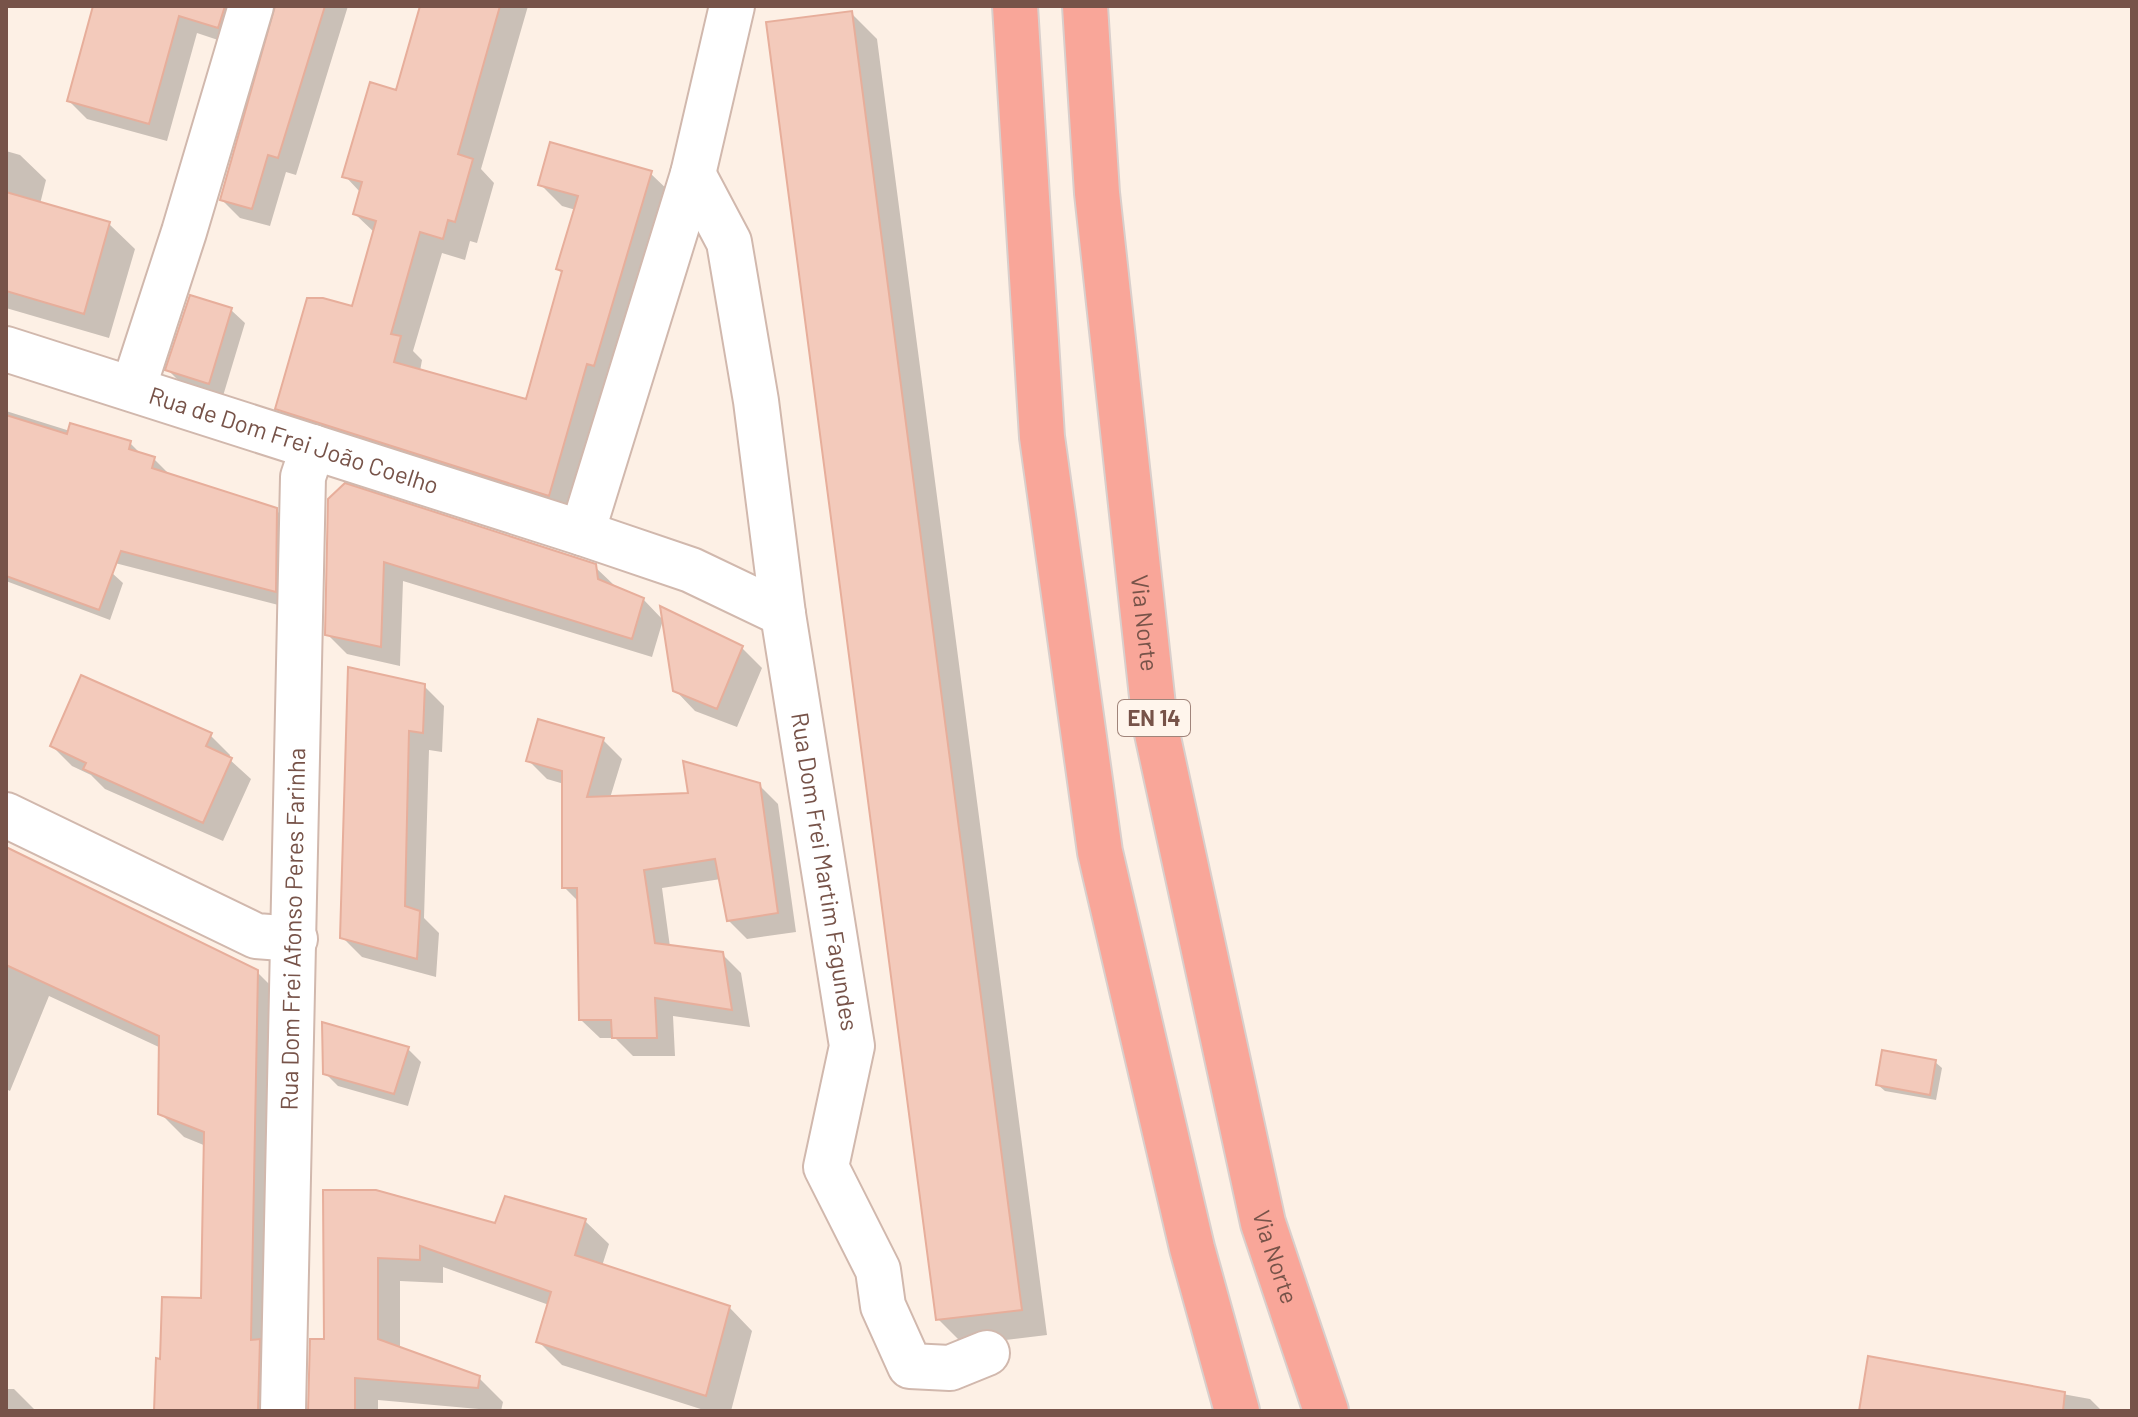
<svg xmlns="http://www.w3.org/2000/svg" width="2138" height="1417" font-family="Barlow,sans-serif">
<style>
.shadow{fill:#0003}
.building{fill:#f3cabb;stroke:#e7ae9b;stroke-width:2}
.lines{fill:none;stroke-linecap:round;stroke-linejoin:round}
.street-casing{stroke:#d1b8ad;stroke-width:48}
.highway-casing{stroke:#d9cfcc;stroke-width:48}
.street{stroke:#fff;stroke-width:44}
.highway{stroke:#f9a699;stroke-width:44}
.labels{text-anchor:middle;stroke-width:6;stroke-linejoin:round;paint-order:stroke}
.shield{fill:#fff5ec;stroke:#a0847a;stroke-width:2}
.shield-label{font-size:22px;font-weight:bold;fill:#775349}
.street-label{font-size:24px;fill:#775349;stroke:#fff5ec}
</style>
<rect width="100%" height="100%" fill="#fdf0e5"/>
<!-- shadow -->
<path class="shadow" d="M 140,6 L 252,6 L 236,46 L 197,33 L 167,141 L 87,119 L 69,101 Z
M 277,6 L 348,6 L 296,175 L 286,172 L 270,226 L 240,218 L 222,200 Z
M 422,6 L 528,6 L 481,169 L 494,183 L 477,243 L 470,241 L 465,260 L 442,253 L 413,351 L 422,360 L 420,371 L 527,401 L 563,274 L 558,269 L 576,210 L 562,206 L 540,184 L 650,173 L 673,195 L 571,517 L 300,430 L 277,408 L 353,308 L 375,233 L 355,214 L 361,193 L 345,176 L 398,92 Z
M 851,13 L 877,39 L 1047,1335 L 964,1345 L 938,1319 Z
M 6,151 L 20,155 L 46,180 L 40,204 L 109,224 L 135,249 L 109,338 L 6,308 Z
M 231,310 L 245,323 L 223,396 L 181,383 L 168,370 Z
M 6,411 L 70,431 L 130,443 L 143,456 L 154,459 L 171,476 L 276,510 L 295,529 L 294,609 L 111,562 L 6,487 Z
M 330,500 L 594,566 L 615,586 L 643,599 L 663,620 L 652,657 L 403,581 L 400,666 L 347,654 L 327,634 Z
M 6,534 L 112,573 L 123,583 L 110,620 L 6,581 Z
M 742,648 L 762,668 L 737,727 L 695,711 L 675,690 Z
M 350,669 L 424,686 L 444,706 L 442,752 L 429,750 L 424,918 L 439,933 L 436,977 L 362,957 L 342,937 Z
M 210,735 L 230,755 L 229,759 L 251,779 L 223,841 L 105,789 L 91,775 L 72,766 L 52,746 Z
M 603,740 L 622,759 L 610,798 L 690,795 L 759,785 L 778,804 L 796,932 L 747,939 L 728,920 L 721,879 L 662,888 L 670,947 L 722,954 L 741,973 L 750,1027 L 673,1016 L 675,1056 L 633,1056 L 615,1038 L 600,1038 L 581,1020 L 579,902 L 564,887 L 564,784 L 547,779 L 528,760 Z
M 6,849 L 257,972 L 281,996 L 281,1411 L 156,1411 L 162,1361 L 203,1300 L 206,1146 L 184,1137 L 160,1113 L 161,1048 L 49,996 L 10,1091 L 6,1089 Z
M 408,1049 L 421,1062 L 408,1106 L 338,1086 L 325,1073 Z
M 1935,1062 L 1942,1068 L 1936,1100 L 1885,1091 L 1878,1085 Z
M 325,1192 L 496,1226 L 585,1221 L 609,1244 L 602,1266 L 729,1307 L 752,1331 L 731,1411 L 707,1411 L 562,1365 L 538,1341 L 549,1305 L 443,1267 L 443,1283 L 400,1281 L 400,1350 L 479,1378 L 503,1402 L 501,1411 L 378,1400 L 378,1411 L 310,1411 L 326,1340 Z
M 1869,1359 L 2090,1399 L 2102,1411 L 1861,1411 Z
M 6,1389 L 14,1389 L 36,1411 L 6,1411 Z"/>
<!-- building -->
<path class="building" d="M 93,6 L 225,6 L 218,28 L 179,16 L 149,124 L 67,101 Z
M 275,6 L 325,6 L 278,158 L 268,155 L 252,209 L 220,200 Z
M 420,6 L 500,6 L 458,154 L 473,159 L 455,222 L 448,220 L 443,239 L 420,232 L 391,334 L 401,336 L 394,362 L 526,399 L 562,271 L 556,269 L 578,196 L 538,185 L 550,142 L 652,171 L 594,366 L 587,364 L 549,496 L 275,409 L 307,298 L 323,298 L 352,306 L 376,221 L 353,214 L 362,182 L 342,177 L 370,82 L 396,90 Z
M 852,11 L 1022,1310 L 936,1320 L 766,22 Z
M 6,192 L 110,222 L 84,314 L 6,291 Z
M 190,295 L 232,308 L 209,384 L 165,370 Z
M 6,415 L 67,434 L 70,423 L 131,441 L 129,449 L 155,457 L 152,468 L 277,508 L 276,592 L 121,551 L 99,610 L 6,576 Z
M 345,483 L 596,564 L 598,579 L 644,598 L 632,639 L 384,562 L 381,647 L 325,635 L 328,499 Z
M 660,606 L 743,646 L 717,709 L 673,691 Z
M 348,667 L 425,684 L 423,733 L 409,731 L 405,906 L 420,911 L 417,959 L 340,938 Z
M 81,675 L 212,733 L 206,746 L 232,758 L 203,823 L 83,769 L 86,763 L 50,746 Z
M 538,719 L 604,738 L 587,797 L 688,793 L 683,761 L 760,783 L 778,913 L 727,921 L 715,859 L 644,870 L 655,943 L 723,952 L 732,1010 L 655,998 L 657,1038 L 612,1038 L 611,1020 L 579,1020 L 577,888 L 562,888 L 562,771 L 526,761 Z
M 6,847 L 258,970 L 251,1340 L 260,1339 L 258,1411 L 154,1411 L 156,1358 L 160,1359 L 162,1297 L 201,1298 L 204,1132 L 158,1114 L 159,1036 L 6,965 Z
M 322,1022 L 409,1047 L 394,1094 L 323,1074 Z
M 1882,1050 L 1936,1060 L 1930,1095 L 1876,1085 Z
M 323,1190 L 376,1190 L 495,1223 L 505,1196 L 586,1219 L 575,1255 L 730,1306 L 706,1396 L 536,1342 L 551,1292 L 420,1246 L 420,1260 L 378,1258 L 378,1339 L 480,1376 L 478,1388 L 355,1378 L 355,1411 L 308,1411 L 310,1339 L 324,1339 Z
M 1868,1356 L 2065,1392 L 2063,1411 L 1859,1411 Z"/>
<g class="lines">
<!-- street casing -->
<g class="street-casing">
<g id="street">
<path id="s1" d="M 693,174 L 729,242 L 756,401 L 783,614 L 852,1046 L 826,1167 L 878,1270 L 883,1306 L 910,1366 L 950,1368 L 987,1353"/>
<path id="s2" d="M 6,349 L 582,533 L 691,570 L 783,614"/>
<path d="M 133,389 L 184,232 L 251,6"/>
<path d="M 582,533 L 693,174 L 732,6"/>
<path d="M 6,815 L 256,936 L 295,939"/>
<path id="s3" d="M 283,1411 L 303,477 L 313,447"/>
</g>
</g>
<!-- highway casing -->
<g class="highway-casing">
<g id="highway">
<path d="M 1015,6 L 1042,437 L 1100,852 L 1192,1248 L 1237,1411"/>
<path id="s4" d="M 1085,6 L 1097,193 L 1155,724 L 1263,1223 L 1326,1411"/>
</g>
</g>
<!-- street -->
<use href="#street" class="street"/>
<!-- highway -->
<use href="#highway" class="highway"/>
</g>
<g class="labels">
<!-- shield labels -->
<rect class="shield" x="1118" y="700" width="72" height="36" rx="6"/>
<g class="shield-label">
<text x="1154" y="726">EN 14</text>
</g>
<!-- street labels -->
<g class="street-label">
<text dy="8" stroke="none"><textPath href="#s2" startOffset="302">Rua de Dom Frei João Coelho</textPath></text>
<text dy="8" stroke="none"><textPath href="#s4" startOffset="620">Via Norte</textPath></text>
<text dy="8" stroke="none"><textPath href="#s1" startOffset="714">Rua Dom Frei Martim Fagundes</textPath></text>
<text dy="8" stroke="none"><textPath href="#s3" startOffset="482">Rua Dom Frei Afonso Peres Farinha</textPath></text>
<text dy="8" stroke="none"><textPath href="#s4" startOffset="1268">Via Norte</textPath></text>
</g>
</g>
<!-- border -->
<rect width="2138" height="1417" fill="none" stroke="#775349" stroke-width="16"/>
</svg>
